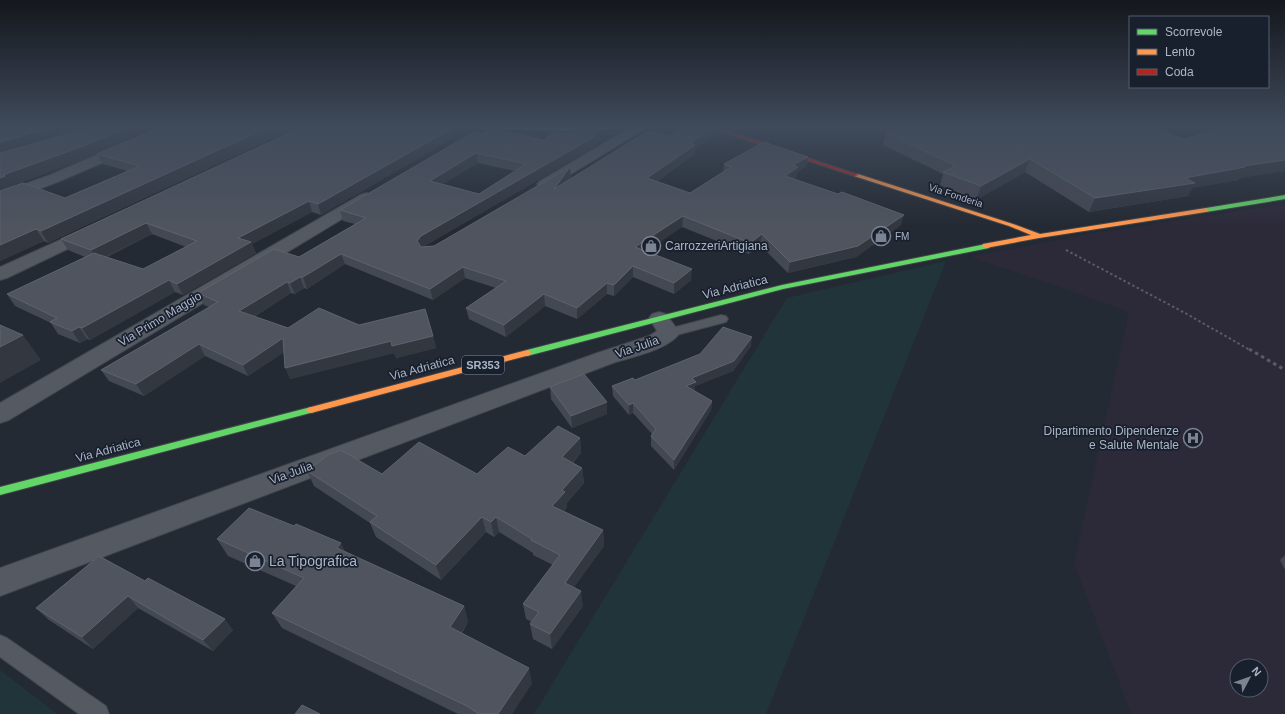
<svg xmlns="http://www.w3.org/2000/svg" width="1285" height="714" font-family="Arial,sans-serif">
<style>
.medical{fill:#2c2a39;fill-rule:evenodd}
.green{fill:#213439}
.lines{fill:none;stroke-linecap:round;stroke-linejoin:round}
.lane-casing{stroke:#40444b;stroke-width:2}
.street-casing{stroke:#40444b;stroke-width:2}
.fast-casing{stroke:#40444b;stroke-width:2}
.slow-casing{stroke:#40444b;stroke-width:2}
.jam-casing{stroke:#40444b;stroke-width:2}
.path-far1{stroke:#575d64;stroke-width:2;stroke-dasharray:2.5 2.5;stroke-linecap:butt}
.path{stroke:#575d64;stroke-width:3;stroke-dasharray:3.5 3.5;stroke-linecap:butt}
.lane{fill:#545962;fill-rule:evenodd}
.street{fill:#545962;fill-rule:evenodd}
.fast{fill:#63d668;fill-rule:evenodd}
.slow{fill:#ff974d;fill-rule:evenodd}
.jam{fill:#b3261e;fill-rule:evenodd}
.wall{fill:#444852;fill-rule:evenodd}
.shaded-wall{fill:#323740}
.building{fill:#4f545e;stroke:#5e636e;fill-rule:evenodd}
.labels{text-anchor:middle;stroke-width:3.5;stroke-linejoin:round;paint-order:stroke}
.far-street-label{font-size:10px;fill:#acb5c6;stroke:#18202e}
.far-poi-label{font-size:10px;fill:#acb5c6;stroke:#18202e;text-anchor:start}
.shield{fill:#18202e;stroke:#808898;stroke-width:1}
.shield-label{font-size:11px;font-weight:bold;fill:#acb5c6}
.poi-label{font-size:12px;fill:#acb5c6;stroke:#18202e;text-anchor:start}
.street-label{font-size:12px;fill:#acb5c6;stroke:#18202e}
.near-poi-label{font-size:14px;fill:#acb5c6;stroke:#18202e;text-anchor:start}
</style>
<rect width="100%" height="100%" fill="#242a33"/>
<!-- medical -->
<path class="medical" d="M 1285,204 L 1285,714 L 1131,714 L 1074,563 L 1129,312 L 1040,280 L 971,257 L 1083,235 ZM 1237,666 L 1261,666 L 1261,690 L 1237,690 Z"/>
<!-- green -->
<path class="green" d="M 946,261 L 766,714 L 534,714 L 787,298 Z
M 0,670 L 57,714 L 0,714 Z"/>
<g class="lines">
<!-- lane casing -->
<g class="lane-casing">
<path id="lane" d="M 721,315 L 726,316 L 728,319 L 726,322 L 669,337 L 664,336 L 662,333 L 664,330 Z
M 0,635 L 7,638 L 106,706 L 109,714 L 79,714 L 0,657 Z"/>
</g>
<!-- street casing -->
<g class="street-casing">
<path id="street" d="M 164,126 L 182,126 L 181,129 L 60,181 L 0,204 L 0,193 L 50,175 Z
M 633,126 L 649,126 L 550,187 L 545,189 L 540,187 L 537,184 L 540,181 Z
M 366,193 L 372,195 L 374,198 L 372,201 L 9,420 L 0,423 L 0,403 L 360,195 Z
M 91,226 L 97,227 L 100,231 L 97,235 L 7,278 L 0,280 L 0,267 Z
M 659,312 L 666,314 L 680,333 C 668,350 632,357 613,363 L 0,596 L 0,568 L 597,353 L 649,336 L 657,331 L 649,318 L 652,314 Z"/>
</g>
<!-- fast casing -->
<g class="fast-casing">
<path id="fast" d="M 477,126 L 645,126 L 580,131 L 479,128 Z
M 1285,195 L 1285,199 L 1206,212 L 1203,210 L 1206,208 Z
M 986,244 L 990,246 L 989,248 L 783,289 L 527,356 L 523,353 L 527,350 L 782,285 Z
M 311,407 L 314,408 L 316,410 L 314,412 L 0,495 L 0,487 Z"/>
</g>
<!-- slow casing -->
<g class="slow-casing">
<path id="slow" d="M 854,174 L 858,174 L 1013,224 L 1040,234 L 1206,208 L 1209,210 L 1206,212 L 1039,238 L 986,248 L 982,246 L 983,244 L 1031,235 L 1009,226 L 854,176 Z
M 527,350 L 530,351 L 531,353 L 530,355 L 311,413 L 308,412 L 306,410 L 308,408 L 311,407 Z"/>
</g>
<!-- jam casing -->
<g class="jam-casing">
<path id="jam" d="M 704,126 L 713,126 L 859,175 L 854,176 Z"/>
</g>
<!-- path-far1 -->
<path class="path-far1" d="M 1066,250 L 1185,313 L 1250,350"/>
<!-- path -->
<path class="path" d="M 1249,349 L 1285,370"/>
<!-- lane -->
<use href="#lane" class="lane"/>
<!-- street -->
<use href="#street" class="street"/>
<!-- fast -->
<use href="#fast" class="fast"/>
<!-- slow -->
<use href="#slow" class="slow"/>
<!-- jam -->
<use href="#jam" class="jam"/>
</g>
<!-- wall -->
<path class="wall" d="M 0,126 L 132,138 L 84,159 L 11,186 L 11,187 L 65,198 L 127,171 L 103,164 L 97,154 L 150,133 L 165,126 L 293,126 L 294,128 L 48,243 L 44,241 L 0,261 Z
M 1285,126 L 1285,171 L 1239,178 L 1238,180 L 1192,188 L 1188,196 L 1089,212 L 1025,172 L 976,200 L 940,185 L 943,174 L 883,145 L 886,133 L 1184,139 Z
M 350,130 L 455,137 L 321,215 L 312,212 L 252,244 L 256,253 L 183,295 L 175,292 L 90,340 L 87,339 L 80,343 L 58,334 L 51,323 L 15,306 L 7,294 L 85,257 L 68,250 L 61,239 ZM 152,234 L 186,247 L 143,269 L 107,257 Z
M 482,134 L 544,140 L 600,139 L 593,148 L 423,247 L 434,246 L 571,177 L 569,180 L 668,136 L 716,135 L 695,149 L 695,154 L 656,182 L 690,193 L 723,172 L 724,164 L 808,157 L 806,166 L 797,172 L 796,177 L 794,179 L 901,225 L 856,257 L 788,273 L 760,245 L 749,254 L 682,227 L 646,251 L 691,280 L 674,294 L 633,277 L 614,296 L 607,294 L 577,319 L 545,306 L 506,337 L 469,319 L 466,308 L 496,288 L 465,278 L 433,300 L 345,264 L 307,289 L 304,288 L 295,294 L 291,293 L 254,317 L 288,328 L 359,325 L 433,336 L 436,348 L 396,358 L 394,353 L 290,379 L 284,352 L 248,376 L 205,356 L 144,396 L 109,381 L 101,370 L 209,307 L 204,305 L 198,293 L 299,257 L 355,224 L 343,221 L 340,210 ZM 478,163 L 515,171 L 479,194 L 443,184 Z
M 751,346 L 733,371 L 695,386 L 695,391 L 712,401 L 711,410 L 674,470 L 651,446 L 651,436 L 652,434 L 633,413 L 629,415 L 613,396 L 612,386 L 635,380 Z
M 550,387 L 607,414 L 572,428 L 551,399 Z
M 580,438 L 581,453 L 573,463 L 582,468 L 584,483 L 567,503 L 567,507 L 564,511 L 603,530 L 604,546 L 574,587 L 583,606 L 552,649 L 533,639 L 530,624 L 532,622 L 526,619 L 523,604 L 553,565 L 533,555 L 533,553 L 499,532 L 494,537 L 486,532 L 441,580 L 376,537 L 370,523 L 314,486 L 307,471 L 382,474 L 477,474 L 525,456 Z
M 294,526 L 345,552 L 464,606 L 468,622 L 462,633 L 532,683 L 512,714 L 458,714 L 282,628 L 272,613 L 296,586 L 228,556 L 217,539 Z
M 1285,555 L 1285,570 L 1280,560 Z
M 99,556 L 233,630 L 213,651 L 138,608 L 93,649 L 49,620 L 36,608 Z"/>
<!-- shaded-wall -->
<path class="shaded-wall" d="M 56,126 L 96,126 L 0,155 L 0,142 Z
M 271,126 L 293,126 L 294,128 L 48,243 L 41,231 Z
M 717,126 L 716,135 L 695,149 L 695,154 L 647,188 L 647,178 L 690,143 Z
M 127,128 L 132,138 L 84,159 L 11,186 L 12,187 L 0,192 L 0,178 L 3,175 Z
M 453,128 L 455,137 L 321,215 L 318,204 Z
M 599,129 L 600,139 L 593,148 L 423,247 L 420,252 L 417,241 L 421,236 Z
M 476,153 L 478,163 L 432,191 L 430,181 Z
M 808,157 L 806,166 L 797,172 L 796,177 L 784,186 L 785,176 L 793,165 Z
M 1030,159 L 1025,172 L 976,200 L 981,186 Z
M 1285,160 L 1285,171 L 1239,178 L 1238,180 L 1192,188 L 1188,196 L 1089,212 L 1095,198 L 1185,178 L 1243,166 Z
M 570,167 L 571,177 L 554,199 L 554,189 Z
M 309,201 L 312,212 L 252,244 L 256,253 L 183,295 L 177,284 L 238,238 Z
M 904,215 L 901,225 L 856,257 L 788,273 L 790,262 Z
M 683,216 L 682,227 L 635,258 L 635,247 Z
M 146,223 L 152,234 L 97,261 L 91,250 Z
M 36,229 L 44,241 L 0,261 L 0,245 Z
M 762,234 L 760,245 L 749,254 L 750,243 Z
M 341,254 L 345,264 L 307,289 L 303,277 Z
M 633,266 L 633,277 L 614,296 L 614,285 Z
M 463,267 L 465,278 L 433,300 L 430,289 Z
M 692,269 L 691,280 L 674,294 L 674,283 Z
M 300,277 L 304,288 L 295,294 L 290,283 Z
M 169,280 L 175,292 L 90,340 L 82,328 Z
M 287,282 L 291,293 L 244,323 L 239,311 Z
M 607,283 L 607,294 L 577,319 L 577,308 Z
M 544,294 L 545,306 L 506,337 L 504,325 Z
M 79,327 L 87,339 L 80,343 L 72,331 Z
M 23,335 L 41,360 L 0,383 L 0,347 Z
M 433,336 L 436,348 L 396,358 L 394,353 L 290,379 L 285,368 L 391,341 Z
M 752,337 L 751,346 L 733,371 L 695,386 L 695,391 L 686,386 L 692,378 Z
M 283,338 L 288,350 L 248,376 L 243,365 Z
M 199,344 L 205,356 L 144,396 L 136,384 Z
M 712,401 L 711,410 L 674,470 L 674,460 Z
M 607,402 L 607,414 L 572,428 L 571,416 Z
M 633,403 L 633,413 L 629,415 L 629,405 Z
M 580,438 L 581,453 L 564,472 L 562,457 Z
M 582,468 L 584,483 L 567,503 L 567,507 L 554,521 L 552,506 L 562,490 Z
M 482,517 L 486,532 L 441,580 L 436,565 Z
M 496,517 L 499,532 L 494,537 L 491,522 Z
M 603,530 L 604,546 L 566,598 L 565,583 Z
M 341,543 L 349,559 L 337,548 Z
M 581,591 L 583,606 L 552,649 L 550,634 Z
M 128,596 L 138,608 L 93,649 L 82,637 Z
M 464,606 L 468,622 L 455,642 L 450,627 Z
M 225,619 L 233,630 L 213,651 L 203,640 Z
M 529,668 L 532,683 L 512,714 L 498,714 Z"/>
<!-- building -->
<path class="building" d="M 0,126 L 56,126 L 0,142 Z
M 97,126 L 121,126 L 127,128 L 78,148 L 3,175 L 5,176 L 0,178 L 0,153 Z
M 165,126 L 271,126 L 41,231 L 36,229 L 0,245 L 0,191 L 23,183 L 65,198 L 140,166 L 97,154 L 148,133 L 150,133 Z
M 304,126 L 331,126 L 350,130 L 358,126 L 447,126 L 453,128 L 318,204 L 309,201 L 238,238 L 251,242 L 177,284 L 169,280 L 82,328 L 79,327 L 72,331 L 50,322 L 57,318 L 7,294 L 94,253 L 143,269 L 197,241 L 146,223 L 91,250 L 61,239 Z
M 685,126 L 716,126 L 690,143 L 695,145 L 647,178 L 690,193 L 731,167 L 724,164 L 764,142 L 808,157 L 793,165 L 798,167 L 785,176 L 838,194 L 842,192 L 904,215 L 858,246 L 790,262 L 762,234 L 750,243 L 683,216 L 635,247 L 692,269 L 674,283 L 633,266 L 614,285 L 607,283 L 577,308 L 544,294 L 504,325 L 466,308 L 506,281 L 463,267 L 430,289 L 341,254 L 303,277 L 300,277 L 290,283 L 287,282 L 239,311 L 288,328 L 319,308 L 359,325 L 425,309 L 433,336 L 392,346 L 391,341 L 285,368 L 283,338 L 243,365 L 199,344 L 136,384 L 101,370 L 218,302 L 198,293 L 274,249 L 299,257 L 366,218 L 340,210 L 474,132 L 482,134 L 490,128 L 544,140 L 552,132 L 569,134 L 576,127 L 599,129 L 592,138 L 421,236 L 417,241 L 421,247 L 434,246 L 570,167 L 554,189 L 648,131 L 668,136 ZM 476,153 L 526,164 L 479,194 L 430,181 Z
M 909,126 L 1146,126 L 1184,139 L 1227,127 L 1236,126 L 1285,126 L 1285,160 L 1243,166 L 1245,167 L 1185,178 L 1195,183 L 1095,198 L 1030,159 L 981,186 L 943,172 L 956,166 L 886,133 Z
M 0,325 L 23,335 L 0,347 Z
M 723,327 L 752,337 L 734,361 L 692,378 L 696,382 L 686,386 L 712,401 L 674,460 L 651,436 L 656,429 L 633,403 L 629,405 L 612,386 L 633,378 L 635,380 L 700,354 Z
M 584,374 L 607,402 L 571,416 L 550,387 Z
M 558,426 L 580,438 L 562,457 L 582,468 L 562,490 L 565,492 L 552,506 L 603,530 L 565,583 L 581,591 L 550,634 L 530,624 L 539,612 L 523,604 L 560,555 L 531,540 L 532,539 L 496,517 L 491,522 L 482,517 L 436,565 L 370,522 L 377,516 L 307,471 L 328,455 L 341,450 L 382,474 L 419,442 L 477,474 L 508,447 L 525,456 Z
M 249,508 L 294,526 L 296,524 L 341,543 L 337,548 L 464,606 L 450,627 L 529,668 L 498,714 L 479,714 L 467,706 L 272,613 L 304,578 L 217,539 Z
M 99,556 L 145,581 L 148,578 L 225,619 L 203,640 L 128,596 L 82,637 L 36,608 Z
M 302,705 L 320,714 L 295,714 Z"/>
<!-- sky -->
<linearGradient id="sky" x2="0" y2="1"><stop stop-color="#14171c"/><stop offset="0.56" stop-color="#3f4a5b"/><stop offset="1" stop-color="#3f4a5b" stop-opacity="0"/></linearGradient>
<rect width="1285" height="226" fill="url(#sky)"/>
<!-- icons -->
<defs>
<g id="shop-ring" transform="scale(1)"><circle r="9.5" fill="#18202e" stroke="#7c8493" stroke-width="1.5"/><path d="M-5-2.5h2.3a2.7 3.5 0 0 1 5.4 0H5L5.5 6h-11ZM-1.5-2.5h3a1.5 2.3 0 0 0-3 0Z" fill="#7c8493"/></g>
<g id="hospital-ring" transform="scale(1)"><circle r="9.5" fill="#18202e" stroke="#7c8493" stroke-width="1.5"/><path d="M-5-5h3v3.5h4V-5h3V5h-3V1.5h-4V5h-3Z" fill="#7c8493"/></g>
</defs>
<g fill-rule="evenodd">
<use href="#shop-ring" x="881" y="236"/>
<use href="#shop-ring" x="651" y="246"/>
<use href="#hospital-ring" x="1193" y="438"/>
<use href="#shop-ring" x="255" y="561"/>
</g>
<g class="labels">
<!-- far-street labels -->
<g class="far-street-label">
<text transform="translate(956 195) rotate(18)" y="4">Via Fonderia</text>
</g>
<!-- far-poi labels -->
<g class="far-poi-label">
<text x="895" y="240">FM</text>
</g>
<!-- shield labels -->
<rect class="shield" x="462" y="356" width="42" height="18" rx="3"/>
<g class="shield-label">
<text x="483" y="369">SR353</text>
</g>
<!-- poi labels -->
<g class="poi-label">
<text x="665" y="250">CarrozzeriArtigiana</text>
<text x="1179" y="435" text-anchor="end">Dipartimento Dipendenze<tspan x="1179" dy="14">e Salute Mentale</tspan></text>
</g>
<!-- street labels -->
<g class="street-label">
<text transform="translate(735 287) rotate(-14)" y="4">Via Adriatica</text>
<text transform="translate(160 319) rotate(-31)" y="4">Via Primo Maggio</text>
<text transform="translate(637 347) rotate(-19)" y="4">Via Julia</text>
<text transform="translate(422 368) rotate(-15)" y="4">Via Adriatica</text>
<text transform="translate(108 450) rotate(-15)" y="4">Via Adriatica</text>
<text transform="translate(291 473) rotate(-20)" y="4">Via Julia</text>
</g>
<!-- near-poi labels -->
<g class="near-poi-label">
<text x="269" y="566">La Tipografica</text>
</g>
</g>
<!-- legend -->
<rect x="1129" y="16" width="140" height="72" fill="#18202e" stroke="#535c6b"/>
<rect x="1137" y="29" width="20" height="6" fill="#63d668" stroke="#535c6b"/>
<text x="1165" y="36" font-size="12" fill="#acb5c6">Scorrevole</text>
<rect x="1137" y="49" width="20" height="6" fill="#ff974d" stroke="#535c6b"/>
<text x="1165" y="56" font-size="12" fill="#acb5c6">Lento</text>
<rect x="1137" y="69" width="20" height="6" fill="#b3261e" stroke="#535c6b"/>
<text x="1165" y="76" font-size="12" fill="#acb5c6">Coda</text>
<!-- north arrow -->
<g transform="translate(1249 678) rotate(49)"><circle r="19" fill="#18202e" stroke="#535c6b"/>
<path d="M0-3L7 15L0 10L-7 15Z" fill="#7c8493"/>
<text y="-6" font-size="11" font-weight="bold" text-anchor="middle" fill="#acb5c6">N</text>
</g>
</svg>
